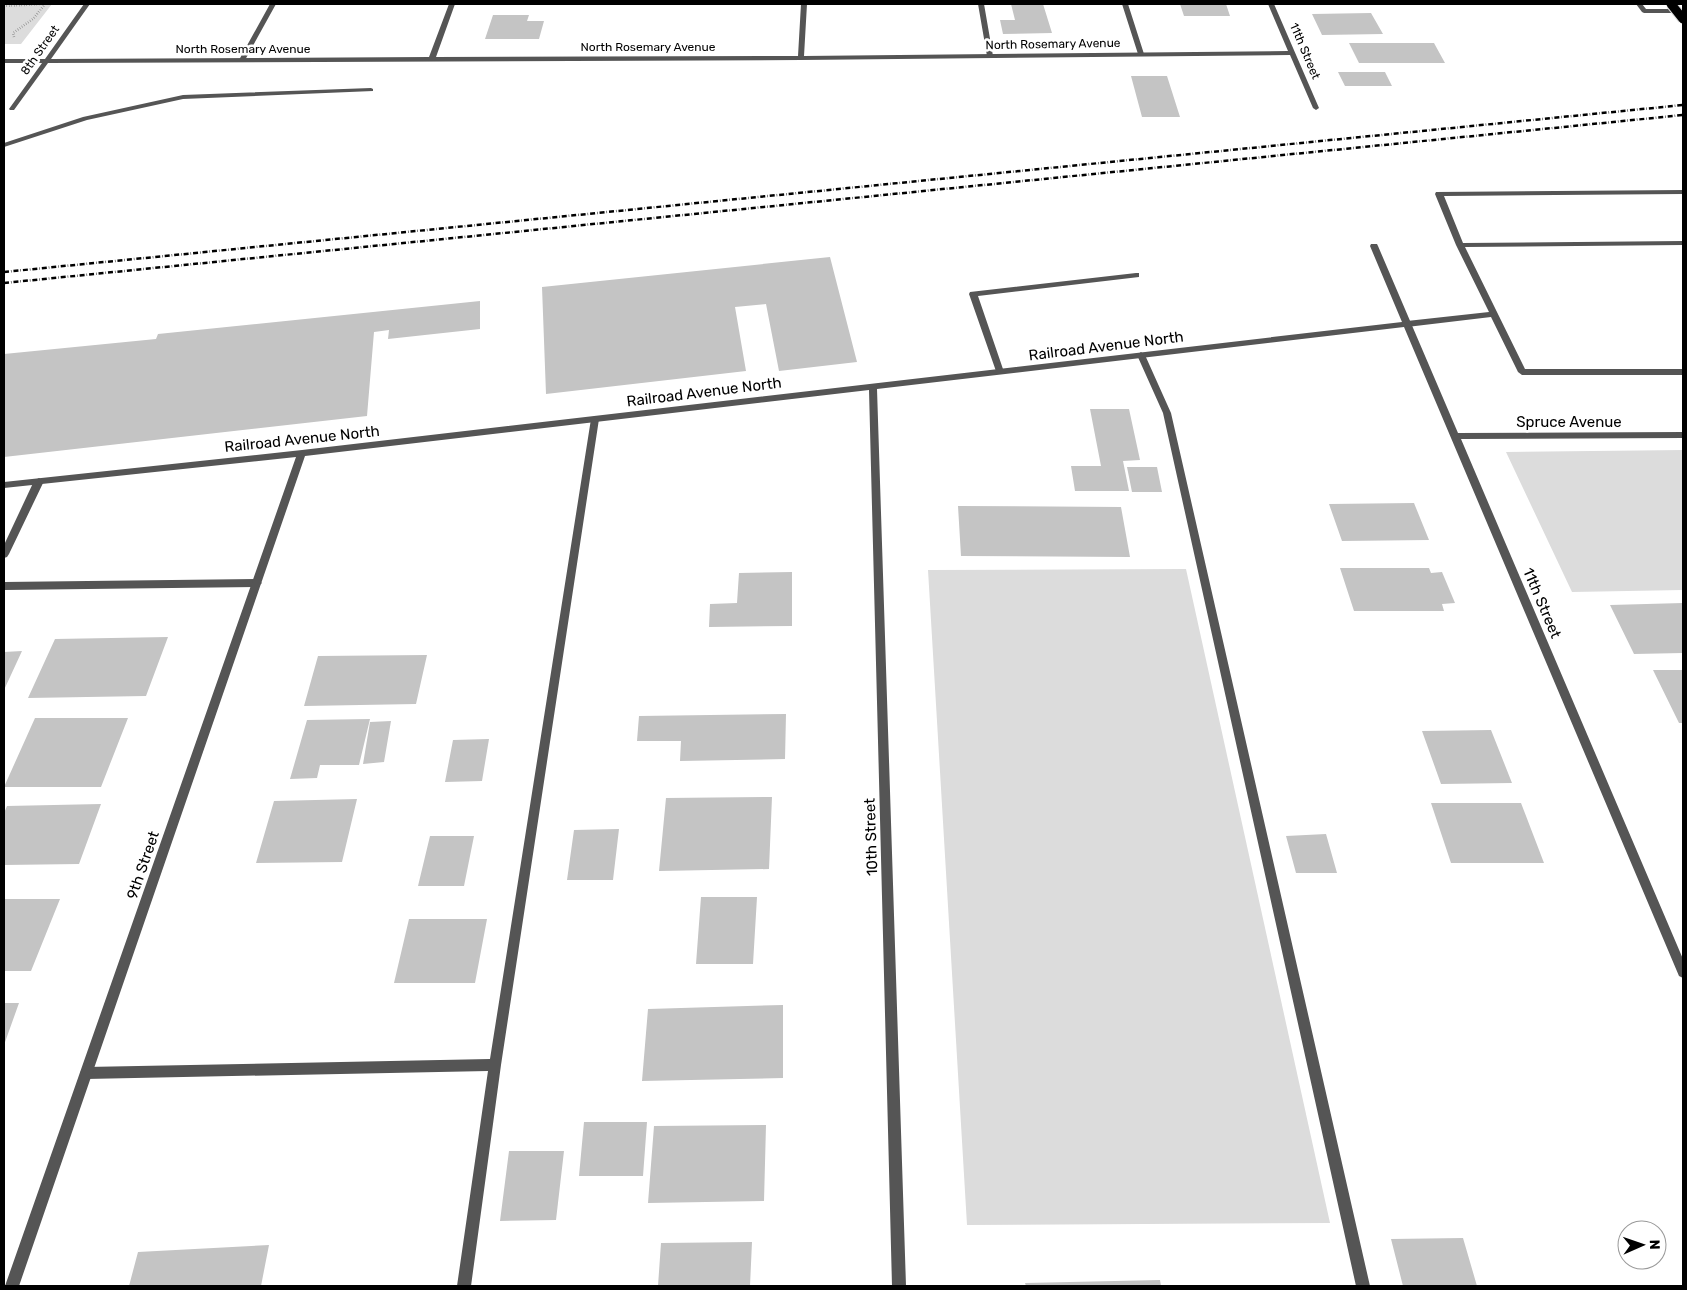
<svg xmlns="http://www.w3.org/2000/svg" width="1687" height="1290" font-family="Rubik,sans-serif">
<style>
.green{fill:#dcdcdc}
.building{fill:#c4c4c4}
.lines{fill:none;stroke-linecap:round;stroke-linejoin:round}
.path{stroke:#777;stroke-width:2.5;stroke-dasharray:0.5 2;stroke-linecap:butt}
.service{fill:#555;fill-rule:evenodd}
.minor{fill:#555;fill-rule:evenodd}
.rail{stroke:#000;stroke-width:2.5;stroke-dasharray:5 2 0.5 2;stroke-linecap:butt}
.primary-bridge-casing{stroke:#dbdbdb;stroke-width:11;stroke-linecap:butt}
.primary-bridge{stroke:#000;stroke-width:9}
.labels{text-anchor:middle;stroke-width:5;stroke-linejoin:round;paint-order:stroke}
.far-street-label{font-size:12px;fill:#000;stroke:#fff}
.street-label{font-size:15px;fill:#000;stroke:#fff}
</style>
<rect width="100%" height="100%" fill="#fff"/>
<!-- green -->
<path class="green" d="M 4,4 L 52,4 L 21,44 L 4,44 Z
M 1683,450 L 1683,590 L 1572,592 L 1506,452 Z
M 1186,569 L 1330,1223 L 967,1225 L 928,570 Z"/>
<!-- building -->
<path class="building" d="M 1011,4 L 1043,4 L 1052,33 L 1003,34 L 1000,20 L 1015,20 Z
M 1180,4 L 1226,4 L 1230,16 L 1184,16 Z
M 1371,13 L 1383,34 L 1322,35 L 1312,14 Z
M 493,15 L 529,15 L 527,21 L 544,21 L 539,39 L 485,39 Z
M 1349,43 L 1434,43 L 1445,63 L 1359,63 Z
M 1338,72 L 1385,72 L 1392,86 L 1345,86 Z
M 1131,76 L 1167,76 L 1180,117 L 1142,117 Z
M 830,257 L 857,362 L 779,371 L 766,304 L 735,307 L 746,371 L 546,394 L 542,287 Z
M 480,301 L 480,329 L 388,339 L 389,330 L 374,332 L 367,416 L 4,457 L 4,354 L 156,339 L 158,334 Z
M 1090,409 L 1129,409 L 1140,460 L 1123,461 L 1129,491 L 1075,491 L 1071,466 L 1101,466 Z
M 1127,467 L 1157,467 L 1162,492 L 1132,492 Z
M 1414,503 L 1429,540 L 1342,541 L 1329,504 Z
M 958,506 L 1121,507 L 1130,557 L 961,556 Z
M 1340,568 L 1429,568 L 1431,573 L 1442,572 L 1455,603 L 1442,604 L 1444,611 L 1354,611 Z
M 792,572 L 792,626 L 709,627 L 710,604 L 737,603 L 739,573 Z
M 1683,603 L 1683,653 L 1634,654 L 1610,605 Z
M 168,637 L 146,696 L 28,698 L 55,639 Z
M 22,651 L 4,690 L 4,652 Z
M 427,655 L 416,704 L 304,706 L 318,656 Z
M 1653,670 L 1683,670 L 1683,723 L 1679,723 Z
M 786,714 L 785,759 L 680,761 L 681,741 L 637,741 L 639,716 Z
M 35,718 L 128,718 L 101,787 L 4,787 Z
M 370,719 L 359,765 L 320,765 L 317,778 L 290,779 L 307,720 Z
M 391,721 L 384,762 L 363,764 L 370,722 Z
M 1491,730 L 1512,783 L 1441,784 L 1422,731 Z
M 489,739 L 482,781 L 445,782 L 453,740 Z
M 772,797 L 769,869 L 659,871 L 666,798 Z
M 357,799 L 342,862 L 256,863 L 274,801 Z
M 1431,803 L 1521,803 L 1544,863 L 1451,863 Z
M 101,804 L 79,864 L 4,865 L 4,813 L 7,806 Z
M 619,829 L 613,880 L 567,880 L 574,830 Z
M 1326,834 L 1337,873 L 1296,873 L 1286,836 Z
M 430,836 L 474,836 L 464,886 L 418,886 Z
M 701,897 L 757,897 L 753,964 L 696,964 Z
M 4,899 L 60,899 L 31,971 L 4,971 Z
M 409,919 L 487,919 L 475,983 L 394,983 Z
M 4,1003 L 19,1003 L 4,1045 Z
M 783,1005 L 783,1078 L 642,1081 L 648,1009 Z
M 584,1122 L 647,1122 L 643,1176 L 579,1176 Z
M 766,1125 L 764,1201 L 648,1203 L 654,1126 Z
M 509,1151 L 564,1151 L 556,1220 L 500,1221 Z
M 1463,1238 L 1477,1286 L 1403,1286 L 1391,1239 Z
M 752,1242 L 750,1286 L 658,1286 L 661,1243 Z
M 269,1245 L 261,1286 L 129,1286 L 138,1252 Z
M 1160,1280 L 1161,1286 L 1026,1286 L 1025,1283 Z"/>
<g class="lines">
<!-- path -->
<path class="path" d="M 4,6 L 41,4
M 14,37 L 13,33 L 33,19 L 45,4"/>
<!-- service -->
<path class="service" d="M 270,4 L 276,4 L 245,60 L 240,61 L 239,60 Z
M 978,4 L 984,4 L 993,56 L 990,58 L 987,56 Z
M 1122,4 L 1128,4 L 1144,54 L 1143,55 L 1138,54 Z
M 371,88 L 373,89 L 373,91 L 183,99 L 87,120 L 4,147 L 4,143 L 83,117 L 183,95 Z
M 1683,190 L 1683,194 L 1444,196 L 1463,243 L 1683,241 L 1683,245 L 1465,247 L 1525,369 L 1683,369 L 1683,375 L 1522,375 L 1518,372 L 1491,317 L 1407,327 L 1403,324 L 1407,321 L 1489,312 L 1456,245 L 1435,194 L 1436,192 Z
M 1136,273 L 1139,273 L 1139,277 L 978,296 L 1004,372 L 1003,374 L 997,374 L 969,294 L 970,292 Z
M 1141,352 L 1145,355 L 1171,413 L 1370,1286 L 1356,1286 L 1163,413 L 1137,355 Z
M 595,416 L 599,419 L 501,1065 L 471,1286 L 457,1286 L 488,1071 L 86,1079 L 82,1077 L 80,1073 L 82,1069 L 86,1067 L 490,1059 L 591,419 Z
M 39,478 L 44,481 L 9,554 L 7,557 L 4,558 L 4,545 L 34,481 Z
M 257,579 L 262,583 L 257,587 L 4,590 L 4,582 Z"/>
<!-- minor -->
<path class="minor" d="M 84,4 L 90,4 L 51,59 L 429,57 L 449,4 L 455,4 L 436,57 L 798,56 L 801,4 L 807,4 L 804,56 L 1288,51 L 1268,4 L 1274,4 L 1319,108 L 1316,110 L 1313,108 L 1290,55 L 801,60 L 48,63 L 14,110 L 10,110 L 9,109 L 42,63 L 4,63 L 4,59 L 45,59 Z
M 1636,4 L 1642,4 L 1646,9 L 1683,9 L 1683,13 L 1644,13 L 1642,12 Z
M 1371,244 L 1377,244 L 1378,246 L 1458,433 L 1683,432 L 1683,438 L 1461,439 L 1683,959 L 1683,978 L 1679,976 L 1404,327 L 877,389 L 906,1286 L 892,1286 L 869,390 L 305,456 L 19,1286 L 5,1286 L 296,457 L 4,488 L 4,482 L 302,450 L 1402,322 L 1370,246 Z"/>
<!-- rail -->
<path class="rail" d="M 4,272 L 1683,105
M 4,283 L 1683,115"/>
<!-- primary-bridge casing -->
<g class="primary-bridge-casing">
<path id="primary-bridge" d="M 1671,4 L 1683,19"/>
</g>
<!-- primary-bridge -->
<use href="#primary-bridge" class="primary-bridge"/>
</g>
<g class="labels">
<!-- far-street labels -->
<g class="far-street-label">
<text transform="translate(1053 44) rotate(-1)" y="4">North Rosemary Avenue</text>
<text x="648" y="51">North Rosemary Avenue</text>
<text x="243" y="53">North Rosemary Avenue</text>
<text transform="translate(40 50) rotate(-55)" y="4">8th Street</text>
<text transform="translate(1305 51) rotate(67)" y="4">11th Street</text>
</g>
<!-- street labels -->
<g class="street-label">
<text transform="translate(1106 346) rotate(-7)" y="5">Railroad Avenue North</text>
<text transform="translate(704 392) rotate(-7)" y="5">Railroad Avenue North</text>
<text x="1569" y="427">Spruce Avenue</text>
<text transform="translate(302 439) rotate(-6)" y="5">Railroad Avenue North</text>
<text transform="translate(1542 603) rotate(67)" y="5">11th Street</text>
<text transform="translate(871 837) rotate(-92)" y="5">10th Street</text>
<text transform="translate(143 865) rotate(-71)" y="5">9th Street</text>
</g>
</g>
<!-- border -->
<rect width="1687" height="1290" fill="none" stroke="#000000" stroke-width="10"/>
<!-- north arrow -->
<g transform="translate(1642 1245) rotate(88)"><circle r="24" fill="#ffffff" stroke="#999999"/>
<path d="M0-4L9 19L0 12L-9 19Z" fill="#000000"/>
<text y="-8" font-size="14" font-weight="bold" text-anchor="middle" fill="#000000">N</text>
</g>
</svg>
